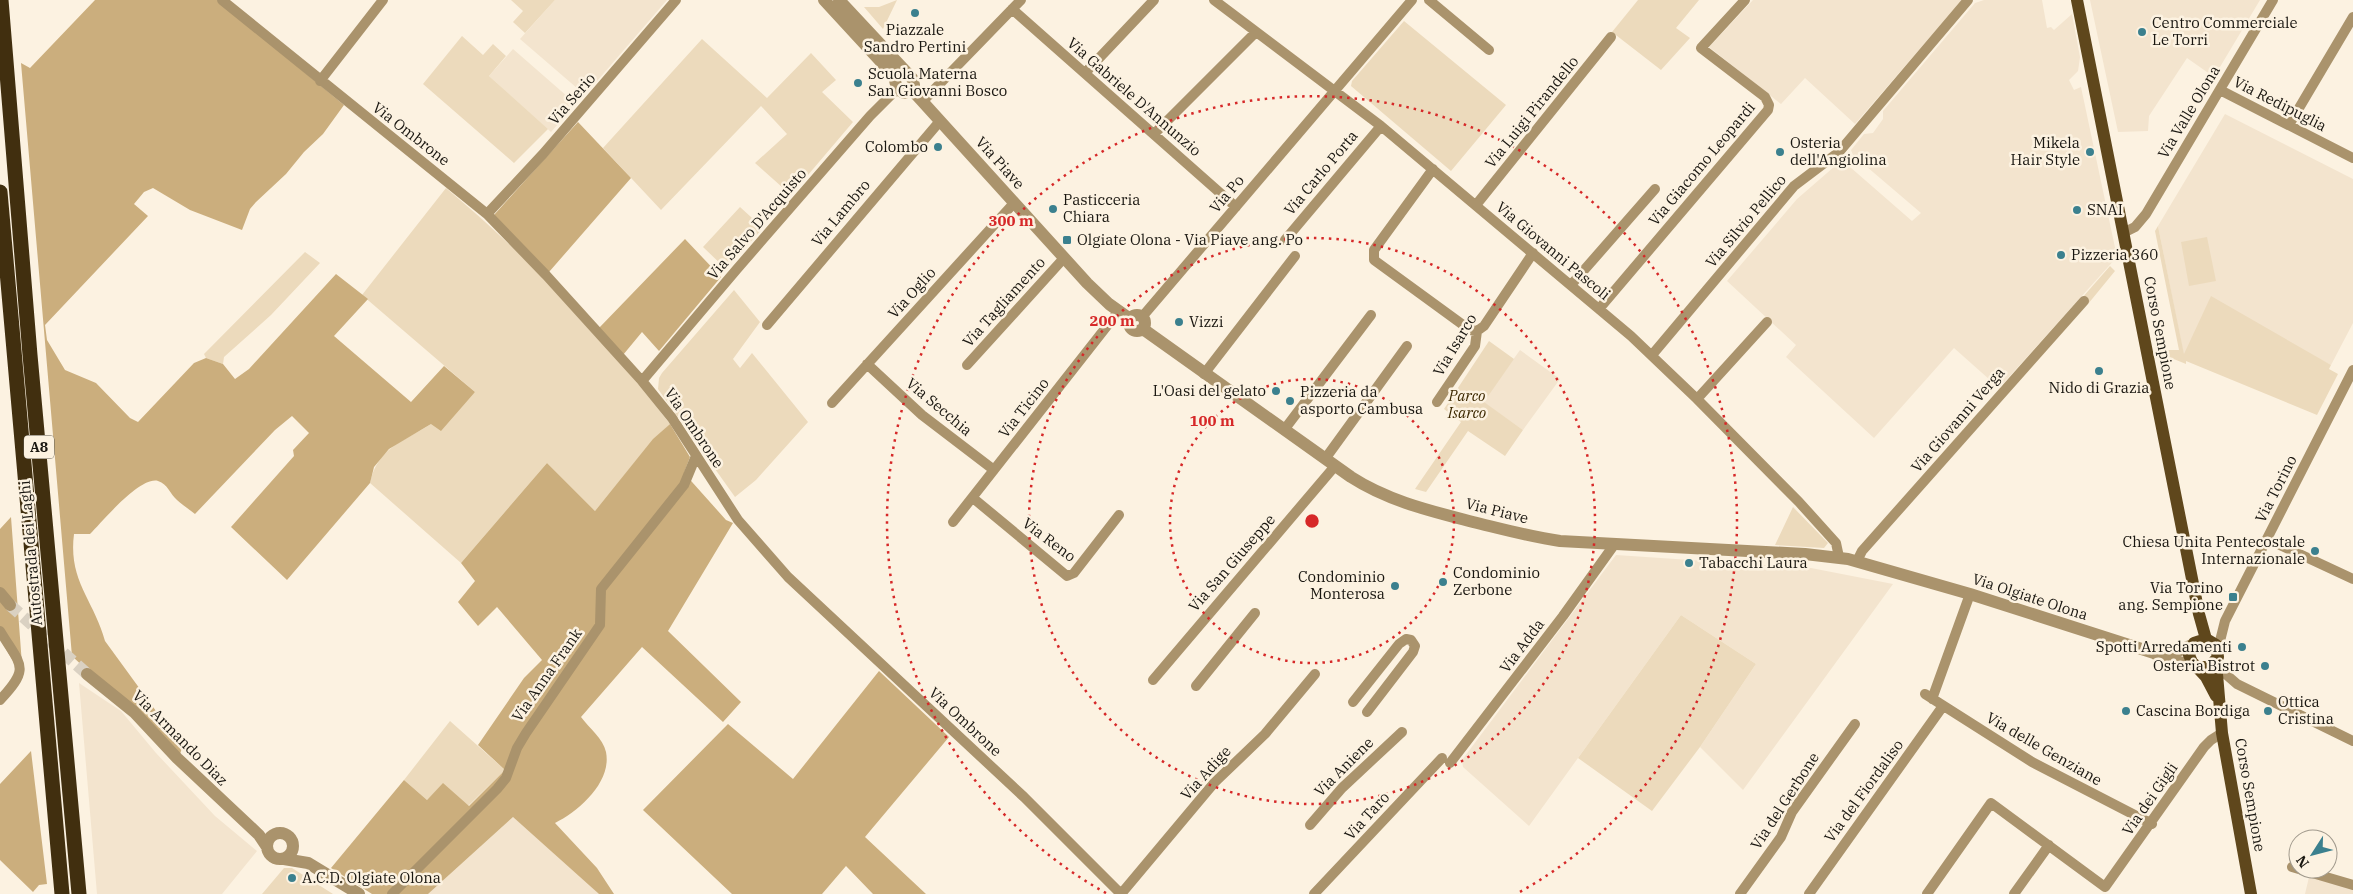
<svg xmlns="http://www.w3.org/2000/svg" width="2353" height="894" font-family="'IBM Plex Serif',serif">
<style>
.built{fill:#f3e4ce}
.green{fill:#ecdabc}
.forest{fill:#cbae7d}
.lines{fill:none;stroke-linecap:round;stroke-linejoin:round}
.tertiary-tunnel{stroke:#dad1c2;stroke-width:12;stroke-dasharray:12 6;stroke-linecap:butt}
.minor{stroke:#aa936c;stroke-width:10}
.tertiary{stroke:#aa936c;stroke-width:12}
.primary{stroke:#5f471c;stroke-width:12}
.motorway{stroke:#412f0f;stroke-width:15}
.ring{fill:none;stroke:#d62828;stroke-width:2.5;stroke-dasharray:2.5 5}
.poi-dot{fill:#3b808e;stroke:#fcf2e1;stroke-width:2}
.labels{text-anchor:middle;stroke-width:5;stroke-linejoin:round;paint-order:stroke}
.shield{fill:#fcf2e1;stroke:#5d584f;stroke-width:1}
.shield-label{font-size:14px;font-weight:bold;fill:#191610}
.poi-label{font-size:15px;fill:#191610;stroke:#fcf2e1;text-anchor:start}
.street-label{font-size:15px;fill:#191610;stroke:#fcf2e1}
.park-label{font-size:15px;font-style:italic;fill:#3c2800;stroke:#fcf2e1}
.centre{fill:#d62828;stroke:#fcf2e1;stroke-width:2.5}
.ring-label{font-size:15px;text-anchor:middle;font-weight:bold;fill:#d62828;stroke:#fcf2e1;stroke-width:5;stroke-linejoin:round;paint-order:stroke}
</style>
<rect width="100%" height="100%" fill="#fcf2e1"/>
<!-- built -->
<path class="built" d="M 555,0 L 667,0 L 585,95 L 520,39 Z
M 1753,0 L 1962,0 L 1855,124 L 1805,78 L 1781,104 L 1709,47 Z
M 1984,0 L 2042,0 L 2047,28 L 2051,27 L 2054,30 L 2072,14 L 2080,57 L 2078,71 L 2069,80 L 2074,90 L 2081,87 L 2117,257 L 1999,388 L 1954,348 L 1874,438 L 1786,357 L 1796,345 L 1727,281 L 1797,199 L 1842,160 L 1912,221 L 1921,213 L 1853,155 L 1851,150 L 1864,134 L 1873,133 L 1883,119 L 1883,111 L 1975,3 Z
M 2090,0 L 2260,0 L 2214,77 L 2187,58 L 2149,116 L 2148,131 L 2118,132 Z
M 513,49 L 576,104 L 551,132 L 489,76 Z
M 2225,114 L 2353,179 L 2353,323 L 2331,365 L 2319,359 L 2185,361 L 2158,226 Z
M 1520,350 L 1560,379 L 1523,430 L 1483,402 Z
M 1616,555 L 1811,568 L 1893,584 L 1743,790 L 1700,747 L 1756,664 L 1681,615 L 1529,826 L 1463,767 L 1462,760 Z
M 79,683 L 121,711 L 156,753 L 215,816 L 257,851 L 222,894 L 97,894 Z
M 513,817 L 587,882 L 599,894 L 428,894 Z
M 2309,877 L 2353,889 L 2353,894 L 2305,894 Z"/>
<!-- green -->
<path class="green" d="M 511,0 L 555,0 L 525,33 L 513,22 L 523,11 Z
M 897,0 L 883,29 L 864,7 L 879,7 Z
M 1638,0 L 1699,0 L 1676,28 L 1690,38 L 1661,70 L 1612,32 Z
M 1404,21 L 1506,105 L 1451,171 L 1351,86 L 1352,81 Z
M 462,36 L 483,55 L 493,44 L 506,56 L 489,76 L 548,129 L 514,163 L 423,84 Z
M 702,39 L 767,98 L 811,53 L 836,80 L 822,92 L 853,122 L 791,195 L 755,163 L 787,134 L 761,106 L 661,210 L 603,148 Z
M 446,188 C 530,258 603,338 670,424 L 653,440 L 595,511 L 547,463 L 461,563 L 370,483 C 378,447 403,442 431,424 C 446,414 461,403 475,392 L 362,295 Z
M 740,207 L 763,228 L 726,269 L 703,247 Z
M 2158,226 L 2184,354 L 2211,296 L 2331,365 L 2329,369 L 2338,374 L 2317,415 L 2186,361 L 2186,364 L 2159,353 L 2159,350 L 2179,350 L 2155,231 Z
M 2207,237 L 2216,281 L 2189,286 L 2181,242 Z
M 305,252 L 320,263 L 271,315 L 224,357 L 223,364 L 206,358 L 204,354 Z
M 2110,266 L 2115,271 L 2088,304 L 2082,298 Z
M 734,290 L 760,322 L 733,359 L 740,368 L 752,353 L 808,422 L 756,480 L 735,497 L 658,389 L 659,378 L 662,373 Z
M 1489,341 L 1514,359 L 1484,402 L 1523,430 L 1505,456 L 1468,431 L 1426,492 L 1415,489 L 1461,422 L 1444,409 Z
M 1793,507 L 1828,543 L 1824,548 L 1775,545 Z
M 1681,615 L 1756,664 L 1700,747 L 1652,811 L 1578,758 Z
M 450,721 L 505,770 L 468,806 L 443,784 L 427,800 L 404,780 Z
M 284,868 L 292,868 L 333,894 L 262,894 Z"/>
<!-- forest -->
<path class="forest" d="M 95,0 L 217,0 L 344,105 L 323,134 L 304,152 L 286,174 L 256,202 L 250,209 L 242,230 L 190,210 L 153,188 L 144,192 L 134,204 L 148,216 L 45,325 L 47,340 L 65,370 L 96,383 L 130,418 L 138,422 L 194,363 L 206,358 L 223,364 L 235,379 L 249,369 L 336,274 L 368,299 L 334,336 L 411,402 L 444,366 L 475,392 L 441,431 L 431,424 L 389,449 L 374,467 L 370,483 L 287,580 L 231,527 L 294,456 L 293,450 L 309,433 L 292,416 L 275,430 L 195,514 C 189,509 182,505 177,500 C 170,494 168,484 158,481 C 140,476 102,522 90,534 L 74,534 C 68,581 94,600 105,641 L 172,733 L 182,748 L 179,757 L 72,656 L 21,63 L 30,68 Z
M 578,122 L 631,178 L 549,272 L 494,215 Z
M 685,239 L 721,277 L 659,351 L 642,332 L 623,355 L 599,328 Z
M 670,424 L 690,457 L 684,473 L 726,520 L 733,523 L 668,631 L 741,702 L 723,722 L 642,647 L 581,717 C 589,728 603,738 606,752 C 612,782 579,811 555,823 L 597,868 L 614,894 L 599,894 L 513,817 L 428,894 L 372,894 L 331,868 L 404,780 L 427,800 L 443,783 L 469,806 L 505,770 L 478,745 L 524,678 L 542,660 L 497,607 L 478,626 L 458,602 L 475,581 L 461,563 L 547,463 L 595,511 L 653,439 Z
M 11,517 L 23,678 L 0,639 L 0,529 Z
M 879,671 L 949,737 L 865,837 L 926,894 L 873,894 L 846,866 L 822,894 L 732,894 L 643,810 L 728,724 L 793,779 Z
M 31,751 L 47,884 L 39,885 L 33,892 L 0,860 L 0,784 Z"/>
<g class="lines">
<!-- tertiary-tunnel -->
<path class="tertiary-tunnel" d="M 10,605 L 87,674"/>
<!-- minor -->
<path class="minor" d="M 222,0 L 487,214 L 546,275 L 642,381 L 672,418 L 738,520 L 788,577 L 1024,797 L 1121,894
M 1214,0 L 1381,126 L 1631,336 L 1697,399 L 1799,502 L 1836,543 L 1839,557
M 1429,0 L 1489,50
M 1012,9 L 1236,207
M 1085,73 L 1154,0
M 320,81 L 383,0
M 2220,90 L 2353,158
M 923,101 L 1021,0
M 2289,125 L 2353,17
M 1154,134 L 1256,32
M 1433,169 L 1374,250 L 1374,260 L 1470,330 L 1477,331
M 1476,205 L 1611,37
M 487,214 L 543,154 L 676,0
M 2123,233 L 2135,227 L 2146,214 L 2273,0
M 1285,240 L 1381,126
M 1571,285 L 1655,189
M 1599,309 L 1768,110 L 1769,105 L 1765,97 L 1701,48 L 1745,0
M 1142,317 L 1412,0
M 767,325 L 940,121
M 1477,331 L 1484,326 L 1533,253
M 1652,355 L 1794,186 L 1839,152 L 1968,0
M 867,364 L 922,415 L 994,470
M 967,365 L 1064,258
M 1204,374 L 1295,256
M 642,381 L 737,269 L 870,116 L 897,89
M 1697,399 L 1767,322
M 1437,402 L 1475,346 L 1477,331
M 832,403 L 1014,203
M 1284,430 L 1371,315
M 1325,459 L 1407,346
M 973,498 L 1067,576 L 1074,573 L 1119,515
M 953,522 L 1118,312
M 2267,539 L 2353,579
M 1857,561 L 1862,551 L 2084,301
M 0,631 C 21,666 31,667 0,700
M 2218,649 L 2225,621 L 2353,370
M 2214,664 L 2237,684 L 2353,741
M 1153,680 L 1335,466
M 1196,686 L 1255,613
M 1925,694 L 2032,762 L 2152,824
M 1932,699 L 1970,594
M 1353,702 L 1399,644 L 1406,639 L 1411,640 L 1415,646 L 1413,652 L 1367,712
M 1450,763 L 1563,616 L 1614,545
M 1310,825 L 1342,788 L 1402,732
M 2292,867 L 2353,885
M 392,894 L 497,789 L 506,778 L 517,748 L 526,733 L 600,625 L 601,589 L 684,485 L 696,456
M 1121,894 L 1214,783 L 1265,734 L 1315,674
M 1314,894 L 1442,758
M 1740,894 L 1781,837 L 1792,812 L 1855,724
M 1809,894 L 1943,706
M 1927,894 L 1991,803 L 2105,887 L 2204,747 L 2211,740 L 2222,733
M 2014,894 L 2049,845"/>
<!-- tertiary -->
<path class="tertiary" d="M 824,0 L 894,76 L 897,89 L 904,93 L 910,91 L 914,85 L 912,78 L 839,0
M 912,90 L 1087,283 L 1109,304 L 1130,319
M1129 323a8 8 0 1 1 16 0a8 8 0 1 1-16 0Z
M 1143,329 L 1351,477 C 1388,501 1431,511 1473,522 C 1502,529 1531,537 1560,541 L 1805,554 L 1848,559 L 1970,594 L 2154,653 L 2166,660 L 2195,665
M 0,593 L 10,605
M 2156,653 L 2176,652 L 2192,645
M 87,674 L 134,712 L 177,758 L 259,835 L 267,847
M267 846a13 13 0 1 1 26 0a13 13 0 1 1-26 0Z
M 284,859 L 308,863 L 359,894"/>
<!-- primary -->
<path class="primary" d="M 2077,0 L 2199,614 L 2206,639
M 2213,665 L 2217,674 L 2222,733 L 2251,894
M 2198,667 L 2209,667 L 2218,657 L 2216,645 L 2206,639 L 2194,643 L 2189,655 L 2192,662 L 2206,677 L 2216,696"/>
<!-- motorway -->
<path class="motorway" d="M 1,0 L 30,355 L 79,894
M 0,192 L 62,894"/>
</g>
<!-- distance rings -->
<g class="ring">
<circle cx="1312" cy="521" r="142"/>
<circle cx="1312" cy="521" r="283"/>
<path d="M1106 893A425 425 0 1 1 1518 893"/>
</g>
<!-- markers -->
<g class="poi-dot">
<circle cx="915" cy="13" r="5"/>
<circle cx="2142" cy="32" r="5"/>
<circle cx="858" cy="83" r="5"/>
<circle cx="938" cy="147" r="5"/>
<circle cx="1780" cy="152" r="5"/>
<circle cx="2090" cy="152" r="5"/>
<circle cx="1053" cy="209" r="5"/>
<circle cx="2077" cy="210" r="5"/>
<rect x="1062" y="235" width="10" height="10" rx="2.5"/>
<circle cx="2061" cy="255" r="5"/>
<circle cx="1179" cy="322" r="5"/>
<circle cx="2099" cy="371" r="5"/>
<circle cx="1276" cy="391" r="5"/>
<circle cx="1290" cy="401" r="5"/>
<circle cx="2315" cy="551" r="5"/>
<circle cx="1689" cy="563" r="5"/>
<circle cx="1443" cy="582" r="5"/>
<circle cx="1395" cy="586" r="5"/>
<rect x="2228" y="592" width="10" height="10" rx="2.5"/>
<circle cx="2242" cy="647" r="5"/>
<circle cx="2265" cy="666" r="5"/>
<circle cx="2126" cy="711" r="5"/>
<circle cx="2268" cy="711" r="5"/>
<circle cx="292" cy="878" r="5"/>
</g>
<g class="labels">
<!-- shield labels -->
<rect class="shield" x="24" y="435.5" width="30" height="23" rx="4"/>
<g class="shield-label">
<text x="39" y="452">A8</text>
</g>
<!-- poi labels -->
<g class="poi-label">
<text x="2152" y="28">Centro Commerciale<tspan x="2152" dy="17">Le Torri</tspan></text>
<text x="915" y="35" text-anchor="middle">Piazzale<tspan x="915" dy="17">Sandro Pertini</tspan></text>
<text x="868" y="79">Scuola Materna<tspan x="868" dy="17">San Giovanni Bosco</tspan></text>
<text x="1790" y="148">Osteria<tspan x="1790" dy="17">dell'Angiolina</tspan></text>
<text x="2080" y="148" text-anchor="end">Mikela<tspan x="2080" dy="17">Hair Style</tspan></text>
<text x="928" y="152" text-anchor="end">Colombo</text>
<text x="1063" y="205">Pasticceria<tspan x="1063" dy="17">Chiara</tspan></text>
<text x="2087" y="215">SNAI</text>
<text x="1077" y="245">Olgiate Olona - Via Piave ang. Po</text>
<text x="2071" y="260">Pizzeria 360</text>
<text x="1189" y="327">Vizzi</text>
<text x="2099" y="393" text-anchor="middle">Nido di Grazia</text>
<text x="1266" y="396" text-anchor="end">L'Oasi del gelato</text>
<text x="1300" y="397">Pizzeria da<tspan x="1300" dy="17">asporto Cambusa</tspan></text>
<text x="2305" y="547" text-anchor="end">Chiesa Unita Pentecostale<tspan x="2305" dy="17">Internazionale</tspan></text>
<text x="1699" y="568">Tabacchi Laura</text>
<text x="1453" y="578">Condominio<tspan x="1453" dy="17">Zerbone</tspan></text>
<text x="1385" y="582" text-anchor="end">Condominio<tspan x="1385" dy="17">Monterosa</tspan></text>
<text x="2223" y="593" text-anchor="end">Via Torino<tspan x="2223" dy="17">ang. Sempione</tspan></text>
<text x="2232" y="652" text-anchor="end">Spotti Arredamenti</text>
<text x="2255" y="671" text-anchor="end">Osteria Bistrot</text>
<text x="2278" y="707">Ottica<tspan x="2278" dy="17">Cristina</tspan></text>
<text x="2136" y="716">Cascina Bordiga</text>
<text x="302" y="883">A.C.D. Olgiate Olona</text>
</g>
<!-- street labels -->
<g class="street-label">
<text transform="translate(1134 97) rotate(41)" y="5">Via Gabriele D'Annunzio</text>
<text transform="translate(572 99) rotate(-49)" y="5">Via Serio</text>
<text transform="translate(2280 104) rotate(27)" y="5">Via Redipuglia</text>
<text transform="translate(1532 112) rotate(-51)" y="5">Via Luigi Pirandello</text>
<text transform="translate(2189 112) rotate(-59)" y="5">Via Valle Olona</text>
<text transform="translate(411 134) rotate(38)" y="5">Via Ombrone</text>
<text transform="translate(1000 163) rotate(48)" y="5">Via Piave</text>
<text transform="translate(1702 164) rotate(-50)" y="5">Via Giacomo Leopardi</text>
<text transform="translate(1321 173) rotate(-50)" y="5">Via Carlo Porta</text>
<text transform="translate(1227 194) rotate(-50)" y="5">Via Po</text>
<text transform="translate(841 213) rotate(-50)" y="5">Via Lambro</text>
<text transform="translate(1746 221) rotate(-50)" y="5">Via Silvio Pellico</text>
<text transform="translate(757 224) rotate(-49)" y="5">Via Salvo D'Acquisto</text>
<text transform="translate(1553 251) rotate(40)" y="5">Via Giovanni Pascoli</text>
<text transform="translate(912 293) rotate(-48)" y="5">Via Oglio</text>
<text transform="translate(1004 302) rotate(-48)" y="5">Via Tagliamento</text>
<text transform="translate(2160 333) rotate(79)" y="5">Corso Sempione</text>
<text transform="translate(1455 345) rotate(-59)" y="5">Via Isarco</text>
<text transform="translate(939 407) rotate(40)" y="5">Via Secchia</text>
<text transform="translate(1024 408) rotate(-52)" y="5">Via Ticino</text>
<text transform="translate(1958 420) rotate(-49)" y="5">Via Giovanni Verga</text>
<text transform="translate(694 428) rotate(56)" y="5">Via Ombrone</text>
<text transform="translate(2276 489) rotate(-63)" y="5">Via Torino</text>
<text transform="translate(1497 511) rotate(14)" y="5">Via Piave</text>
<text transform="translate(1049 540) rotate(37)" y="5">Via Reno</text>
<text transform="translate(31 553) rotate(-95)" y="5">Autostrada dei Laghi</text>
<text transform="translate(1232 563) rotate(-49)" y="5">Via San Giuseppe</text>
<text transform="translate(2030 597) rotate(18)" y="5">Via Olgiate Olona</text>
<text transform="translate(1522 646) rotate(-53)" y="5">Via Adda</text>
<text transform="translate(547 675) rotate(-55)" y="5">Via Anna Frank</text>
<text transform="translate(965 722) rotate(43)" y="5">Via Ombrone</text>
<text transform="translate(180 738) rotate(45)" y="5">Via Armando Diaz</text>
<text transform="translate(2044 749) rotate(30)" y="5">Via delle Genziane</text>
<text transform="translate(1344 767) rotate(-45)" y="5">Via Aniene</text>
<text transform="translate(1206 773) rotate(-48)" y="5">Via Adige</text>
<text transform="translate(1864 791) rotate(-54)" y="5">Via del Fiordaliso</text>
<text transform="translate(2250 795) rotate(80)" y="5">Corso Sempione</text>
<text transform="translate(2150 799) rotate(-55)" y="5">Via dei Gigli</text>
<text transform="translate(1785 801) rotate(-57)" y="5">Via del Gerbone</text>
<text transform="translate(1367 816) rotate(-48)" y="5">Via Taro</text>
</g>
<!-- park labels -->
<g class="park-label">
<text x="1467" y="401">Parco<tspan x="1467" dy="17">Isarco</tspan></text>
</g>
</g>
<circle cx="1312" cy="521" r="8" class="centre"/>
<g class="ring-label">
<text x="1011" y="226">300 m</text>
<text x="1112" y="326">200 m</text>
<text x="1212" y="426">100 m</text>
</g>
<!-- north arrow -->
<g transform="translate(2313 854) rotate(234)"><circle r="24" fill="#fcf2e1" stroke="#a19a8d"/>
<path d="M0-4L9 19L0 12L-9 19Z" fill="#3b808e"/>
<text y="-8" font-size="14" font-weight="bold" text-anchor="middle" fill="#191610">N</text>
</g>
</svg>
